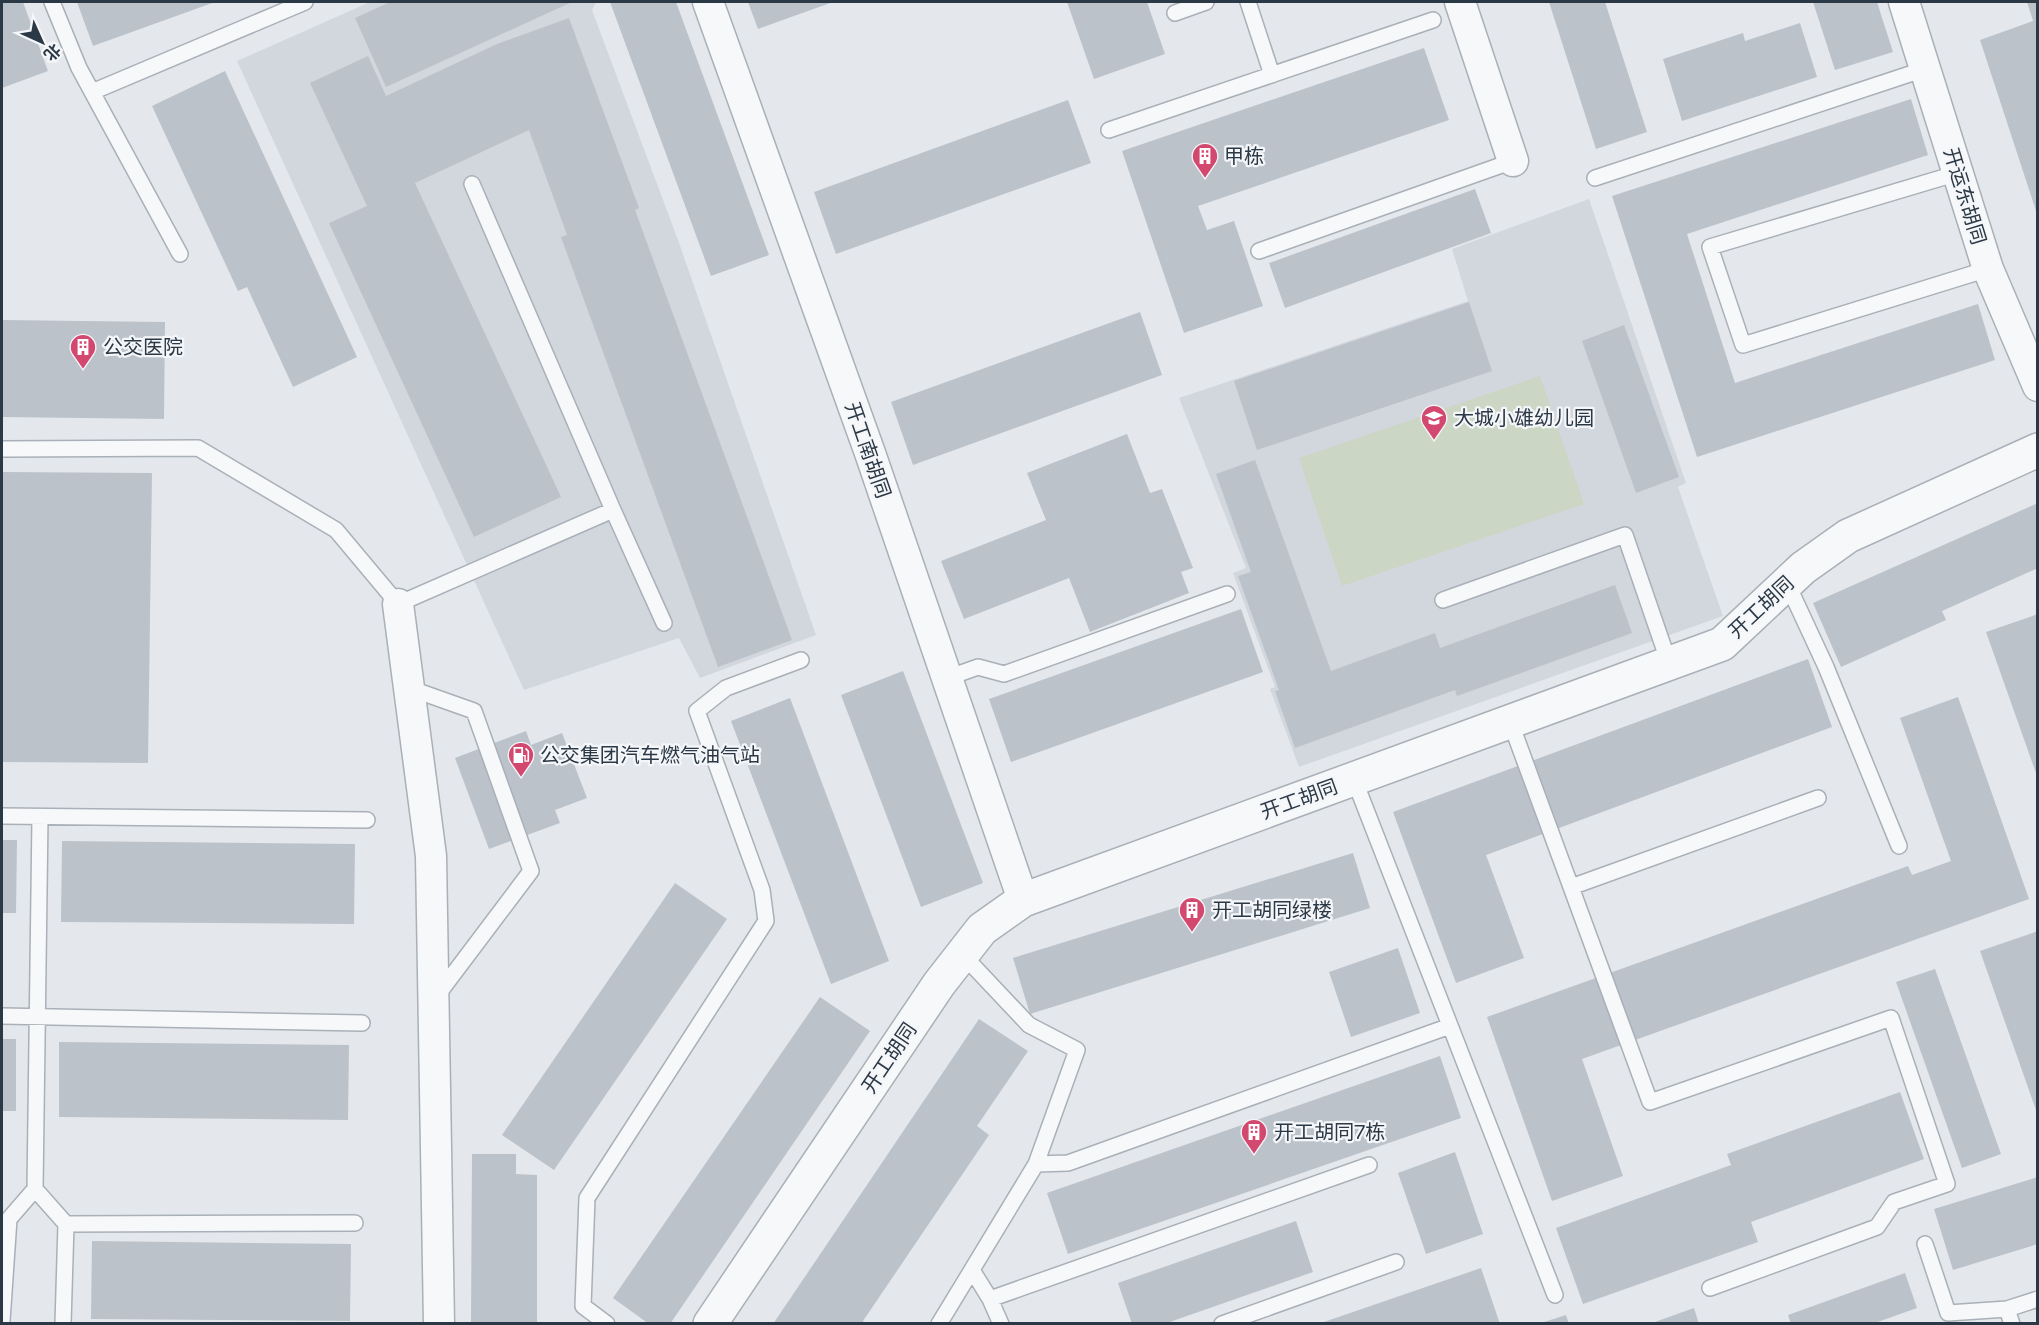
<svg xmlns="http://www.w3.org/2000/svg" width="2039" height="1325" font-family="'Space Grotesk','Noto Sans SC',sans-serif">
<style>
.built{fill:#d2d7de}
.green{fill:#cbd6c4}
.building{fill:#bbc2ca}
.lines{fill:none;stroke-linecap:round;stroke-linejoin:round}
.service-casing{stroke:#a9b0b7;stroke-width:18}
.minor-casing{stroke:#a9b0b7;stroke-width:33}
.tertiary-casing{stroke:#a9b0b7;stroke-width:36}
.service{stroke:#f7f8fa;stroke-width:15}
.minor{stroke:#f7f8fa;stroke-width:30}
.tertiary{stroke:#f7f8fa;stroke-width:33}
.labels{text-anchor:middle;stroke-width:4.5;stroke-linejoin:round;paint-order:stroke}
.poi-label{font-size:20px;fill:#2b3845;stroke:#f4f6f9;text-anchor:start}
.street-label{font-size:20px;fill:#2b3845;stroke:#f4f6f9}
</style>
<rect width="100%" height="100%" fill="#e4e8ec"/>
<!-- built -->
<path class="built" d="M 370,2 L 596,2 L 592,10 L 678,240 L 816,635 L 700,678 L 679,638 L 524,690 L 237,61 Z
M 1589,199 L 1686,483 L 1678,487 L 1723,616 L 1299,767 L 1270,689 L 1275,687 L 1233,573 L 1246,568 L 1179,398 L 1468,301 L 1452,249 Z"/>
<!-- green -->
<path class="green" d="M 1540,376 L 1584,504 L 1342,586 L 1299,458 Z"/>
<!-- building -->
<path class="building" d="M 2,2 L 23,2 L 48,71 L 2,88 Z
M 77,2 L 215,2 L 93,46 Z
M 390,2 L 572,2 L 386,87 L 355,18 Z
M 610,2 L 676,2 L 769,255 L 711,276 Z
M 748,2 L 833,2 L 758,29 Z
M 1067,2 L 1147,2 L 1165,54 L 1094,79 Z
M 1549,2 L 1605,2 L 1647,132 L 1596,149 Z
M 1813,2 L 1877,2 L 1893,52 L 1835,70 Z
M 2027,2 L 2038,2 L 2037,214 L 1980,40 L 2033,21 Z
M 569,18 L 639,208 L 635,210 L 792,640 L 718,667 L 561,237 L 567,235 L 529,130 L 415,183 L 561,497 L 474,537 L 329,223 L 367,206 L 310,83 L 368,56 L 386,96 L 497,44 Z
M 1800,23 L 1817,77 L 1682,121 L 1663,59 L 1743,33 L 1745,41 Z
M 1424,48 L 1449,120 L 1198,206 L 1207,230 L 1234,221 L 1263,306 L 1184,333 L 1122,151 Z
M 225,71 L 357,357 L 293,387 L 247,287 L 238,291 L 152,106 Z
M 1911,99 L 1928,155 L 1687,234 L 1735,383 L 1978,304 L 1995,360 L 1697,457 L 1612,196 Z
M 1068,100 L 1091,163 L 836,254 L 814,192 Z
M 1475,189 L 1491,233 L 1285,308 L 1269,263 Z
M 1469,302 L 1492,371 L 1257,450 L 1234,381 Z
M 1140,312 L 1162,375 L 913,465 L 891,402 Z
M 2,320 L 165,322 L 164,419 L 2,417 Z
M 1624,325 L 1679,477 L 1636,493 L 1582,341 Z
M 1127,434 L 1150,493 L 1162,489 L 1193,568 L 1181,572 L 1189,593 L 1090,632 L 1069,578 L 964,619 L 941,561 L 1046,520 L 1027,473 Z
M 1255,460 L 1331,671 L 1435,633 L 1440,648 L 1615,585 L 1632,633 L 1457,696 L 1455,690 L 1295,748 L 1275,691 L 1279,690 L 1238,576 L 1251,572 L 1216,474 Z
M 2,472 L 152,473 L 148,763 L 2,762 Z
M 2038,503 L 2038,568 L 1942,611 L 1946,620 L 1841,667 L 1813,603 Z
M 1241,609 L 1263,672 L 1011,762 L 989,699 Z
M 2038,614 L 2038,775 L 2037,776 L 1986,632 Z
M 1808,659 L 1832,727 L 1486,855 L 1524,958 L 1456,983 L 1393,812 Z
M 903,671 L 983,883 L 921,907 L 841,695 Z
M 1958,697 L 2029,899 L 1582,1059 L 1623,1176 L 1552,1201 L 1487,1017 L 1908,866 L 1912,875 L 1951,861 L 1900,718 Z
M 790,698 L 889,961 L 831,984 L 731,721 Z
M 526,731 L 531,745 L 562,733 L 587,798 L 555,810 L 560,823 L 489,849 L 455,758 Z
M 2,840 L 17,840 L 16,913 L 2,913 Z
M 62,841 L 355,844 L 354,924 L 61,922 Z
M 1353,853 L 1370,908 L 1030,1014 L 1013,958 Z
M 675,883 L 727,919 L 554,1170 L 502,1135 Z
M 2038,931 L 2038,1113 L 2037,1113 L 1980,951 Z
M 1398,948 L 1420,1013 L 1351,1037 L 1329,972 Z
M 1935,969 L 2001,1154 L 1962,1168 L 1896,982 Z
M 820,997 L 870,1031 L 670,1324 L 649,1324 L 613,1298 Z
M 979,1019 L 1028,1051 L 977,1126 L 989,1135 L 863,1321 L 866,1324 L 773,1324 Z
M 2,1039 L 16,1039 L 16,1111 L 2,1111 Z
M 59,1042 L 349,1045 L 348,1120 L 59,1117 Z
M 1440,1056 L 1461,1118 L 1068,1254 L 1047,1193 Z
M 1900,1092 L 1924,1159 L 1751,1222 L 1758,1242 L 1583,1304 L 1556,1228 L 1731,1165 L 1727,1154 Z
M 1455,1152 L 1483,1234 L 1426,1254 L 1398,1173 Z
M 472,1154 L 516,1154 L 516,1174 L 537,1175 L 537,1324 L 471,1324 Z
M 2038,1177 L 2038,1244 L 1953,1270 L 1934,1209 Z
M 1296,1221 L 1313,1272 L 1164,1324 L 1132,1324 L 1118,1283 Z
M 92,1241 L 351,1244 L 350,1321 L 91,1319 Z
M 1481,1268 L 1500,1324 L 1321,1324 L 1321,1323 Z
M 1905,1273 L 1917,1308 L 1872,1324 L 1791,1324 L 1788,1315 Z
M 1694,1308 L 1699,1324 L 1652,1324 L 1652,1323 Z
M 1566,1315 L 1569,1324 L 1541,1324 L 1541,1323 Z"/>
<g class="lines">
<!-- service casing -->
<g class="service-casing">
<path id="service" d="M 52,2 L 79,68 L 180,254
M 1248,2 L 1272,75
M 1175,13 L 1206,2
M 92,92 L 305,2
M 1109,130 L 1433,20
M 1958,173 L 1710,247 L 1743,345 L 1988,269
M 1595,178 L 1925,69
M 472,184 L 613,510 L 664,623
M 1259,251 L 1513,161
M 2,449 L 198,448 L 336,530 L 398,604 L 613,510
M 1787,583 L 1826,667 L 1899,846
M 1443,600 L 1625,535 L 1669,663
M 947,678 L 978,667 L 1004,674 L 1227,594
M 409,688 L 474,711 L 531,871 L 436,997
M 1510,721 L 1650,1102 L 1891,1018 L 1947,1184 L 1894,1202 L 1877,1227 L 1710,1288
M 1354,779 L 1555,1295
M 2,816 L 367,820
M 40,817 L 35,1189 L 66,1224 L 63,1324
M 1571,887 L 1818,798
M 2,1016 L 362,1023
M 1036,1164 L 1068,1163 L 1450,1026
M 66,1224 L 355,1223
M 1925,1244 L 1948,1313 L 2007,1309
M 972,1270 L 990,1299 L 1001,1324
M 990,1299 L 1369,1165
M 2,1321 L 9,1219 L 35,1189
M 607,1324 L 583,1306 L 587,1198 L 766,921 L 762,890 L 697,711 L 726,688 L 801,660
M 939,1324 L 1036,1164 L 1077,1050 L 1029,1025 L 962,954
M 1222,1324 L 1396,1262
M 2012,1324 L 2007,1309 L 2038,1299"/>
</g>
<!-- minor casing -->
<g class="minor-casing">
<path id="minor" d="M 708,2 L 870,453 L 1023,900
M 1460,2 L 1513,161
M 1904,2 L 1988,269 L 2038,386
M 398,604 L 431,856 L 439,1324"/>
</g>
<!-- tertiary casing -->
<g class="tertiary-casing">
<path id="tertiary" d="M 710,1324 L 939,984 L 982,929 L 1023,900 L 1722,644 L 1803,568 L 1848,536 L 2038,450"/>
</g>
<!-- service -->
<use href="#service" class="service"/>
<!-- minor -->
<use href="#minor" class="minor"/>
<!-- tertiary -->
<use href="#tertiary" class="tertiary"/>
</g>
<!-- icons -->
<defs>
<g id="building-pin" transform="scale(1.35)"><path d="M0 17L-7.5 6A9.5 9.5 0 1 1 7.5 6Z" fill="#d2486f" stroke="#f4f6f9"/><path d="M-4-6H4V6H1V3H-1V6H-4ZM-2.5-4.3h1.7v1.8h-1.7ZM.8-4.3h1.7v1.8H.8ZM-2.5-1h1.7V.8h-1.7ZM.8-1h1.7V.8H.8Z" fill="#fff"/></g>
<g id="school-pin" transform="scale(1.35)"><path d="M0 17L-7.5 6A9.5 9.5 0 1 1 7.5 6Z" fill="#d2486f" stroke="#f4f6f9"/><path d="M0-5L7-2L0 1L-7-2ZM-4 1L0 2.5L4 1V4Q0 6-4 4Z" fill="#fff"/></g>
<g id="fuel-pin" transform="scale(1.35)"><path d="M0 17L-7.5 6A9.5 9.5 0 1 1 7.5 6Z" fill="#d2486f" stroke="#f4f6f9"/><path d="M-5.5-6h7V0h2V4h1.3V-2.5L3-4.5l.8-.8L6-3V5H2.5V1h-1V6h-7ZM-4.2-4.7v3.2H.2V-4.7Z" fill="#fff"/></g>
</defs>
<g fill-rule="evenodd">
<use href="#building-pin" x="1205" y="156"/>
<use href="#building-pin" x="83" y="347"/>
<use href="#school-pin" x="1434" y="418"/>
<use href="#fuel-pin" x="521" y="755"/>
<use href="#building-pin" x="1192" y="910"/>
<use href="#building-pin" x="1254" y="1132"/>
</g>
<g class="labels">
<!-- poi labels -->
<g class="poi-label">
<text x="1224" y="163">甲栋</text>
<text x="103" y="354">公交医院</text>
<text x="1454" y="425">大城小雄幼儿园</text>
<text x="540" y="762">公交集团汽车燃气油气站</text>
<text x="1212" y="917">开工胡同绿楼</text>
<text x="1274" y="1139">开工胡同7栋</text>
</g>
<!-- street labels -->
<g class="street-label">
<text transform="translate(1965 196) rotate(73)" y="7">开运东胡同</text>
<text transform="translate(868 450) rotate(71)" y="7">开工南胡同</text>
<text transform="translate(1761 607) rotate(-43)" y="7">开工胡同</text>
<text transform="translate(1299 799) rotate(-20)" y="7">开工胡同</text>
<text transform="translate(889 1058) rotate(-56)" y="7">开工胡同</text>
</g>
</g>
<!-- border -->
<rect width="2039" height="1325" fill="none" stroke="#2b3845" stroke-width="6"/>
<!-- north arrow -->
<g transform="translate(42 42) rotate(135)" stroke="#f4f6f9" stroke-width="4.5" paint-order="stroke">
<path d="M0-4.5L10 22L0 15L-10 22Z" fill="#2b3845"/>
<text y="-9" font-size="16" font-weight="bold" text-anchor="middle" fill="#2b3845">北</text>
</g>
</svg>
